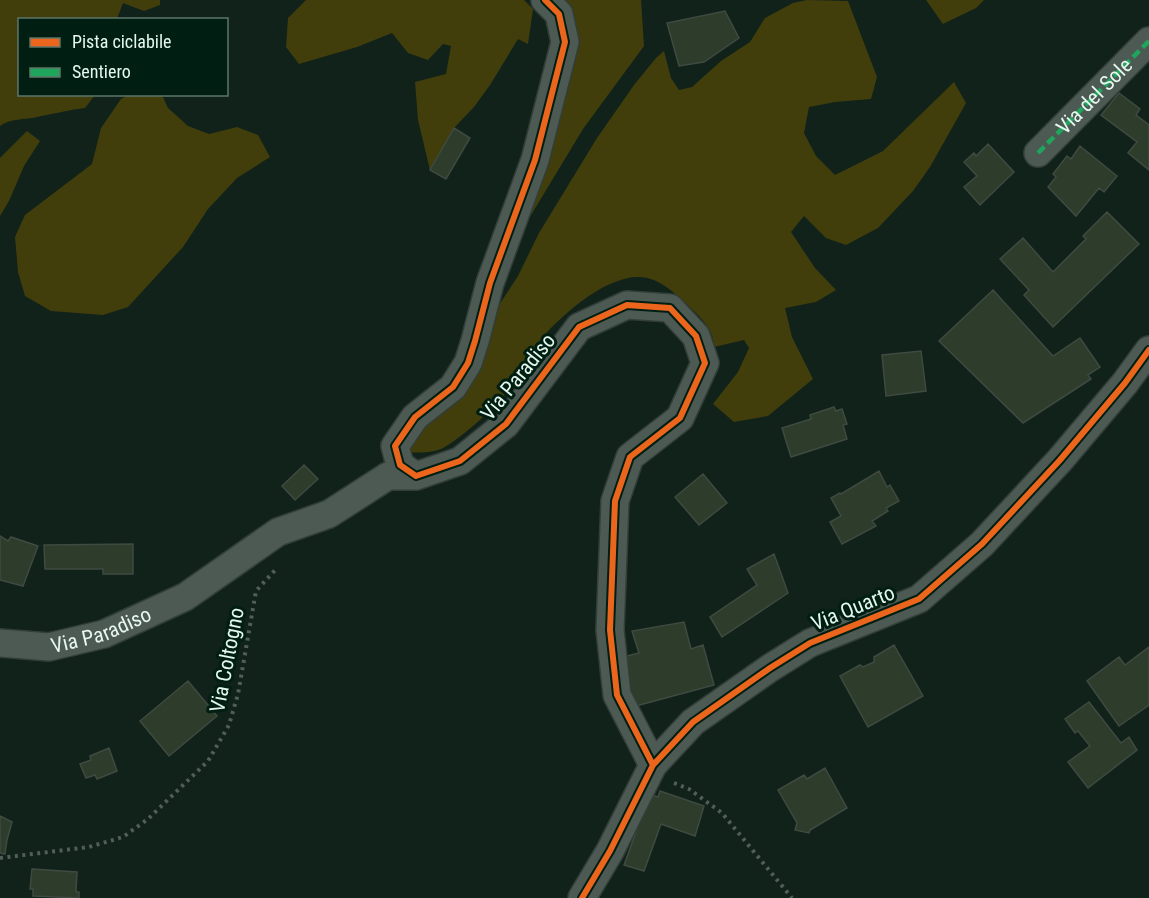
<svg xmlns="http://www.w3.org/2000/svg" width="1149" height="898" font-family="'Roboto Condensed',sans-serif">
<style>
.green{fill:#413e0c}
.building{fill:#2e3c2c;stroke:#3f4a41;stroke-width:1.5}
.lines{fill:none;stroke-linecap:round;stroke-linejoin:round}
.street-casing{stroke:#323e38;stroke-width:30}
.path{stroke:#525e58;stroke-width:4;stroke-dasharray:3 4.5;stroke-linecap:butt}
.street{stroke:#4d5953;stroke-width:27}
.quiet{stroke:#20a55d;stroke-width:4.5;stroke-dasharray:9 4.5;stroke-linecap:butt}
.cycleway-casing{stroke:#001f12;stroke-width:10}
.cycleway{stroke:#eb651d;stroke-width:6}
.labels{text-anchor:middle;stroke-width:6;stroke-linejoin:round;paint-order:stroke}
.street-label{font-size:21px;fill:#e6f8ee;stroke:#001f12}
</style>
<rect width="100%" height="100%" fill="#10221a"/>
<!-- green -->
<path class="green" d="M 0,0 L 160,0 L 160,5 L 144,11 L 123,3 L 117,19 L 20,20 L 20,94 L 95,95 L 85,108 C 68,110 53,114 37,117 C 25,120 10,118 0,126 Z
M 306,0 L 524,0 L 533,9 L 528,44 L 518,39 L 490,85 L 474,107 L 454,128 L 430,170 L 418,120 L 415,82 L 446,74 L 451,46 L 443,44 L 428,60 L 408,53 L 392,33 L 357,47 L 299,64 L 286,47 L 288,18 Z
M 559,0 L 641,0 L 644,46 L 583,129 L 525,225 Z
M 807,0 L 848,1 L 877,77 L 871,99 L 835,102 L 809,107 L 804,133 L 816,156 L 835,175 L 883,151 L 954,82 L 966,103 L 930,167 L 913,191 L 878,228 L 846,245 L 826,238 L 804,216 L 791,232 L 815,268 L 836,290 L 816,302 L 785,308 L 792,337 L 813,379 L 768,416 L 734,422 L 713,404 L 738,372 L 749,348 L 744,340 L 714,347 C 714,327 696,313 682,300 C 675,293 665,285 656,281 C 621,264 573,306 550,329 C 532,347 522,372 506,393 C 495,408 458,441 441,449 C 430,453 420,453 409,452 L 407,445 L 518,276 L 539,233 L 597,138 L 634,85 L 656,58 L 664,51 L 671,78 L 679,90 L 692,87 L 721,61 L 750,42 L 765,18 L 793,3 Z
M 926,0 L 984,0 L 976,8 L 943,24 Z
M 130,94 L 162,95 L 168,108 L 188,126 L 209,134 L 237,127 L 258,135 L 270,157 L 237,178 L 208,209 L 183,247 L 128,307 L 103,315 L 51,311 L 25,296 L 18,272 L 15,237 L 25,215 L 92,164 L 101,128 L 121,99 Z
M 27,131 L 40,141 L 24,166 L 9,201 L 0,216 L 0,158 Z"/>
<!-- building -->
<path class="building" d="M 725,11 L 739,38 L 704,62 L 679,66 L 667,23 Z
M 1119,93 L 1140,109 L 1136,115 L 1149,125 L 1149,170 L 1128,153 L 1137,142 L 1101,115 Z
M 454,128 L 470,138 L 446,179 L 430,170 Z
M 988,144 L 1014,172 L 980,205 L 964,187 L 977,176 L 964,162 L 974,153 L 976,156 Z
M 1080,146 L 1117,176 L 1104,192 L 1099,188 L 1076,216 L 1048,187 L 1056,177 L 1053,174 L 1067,156 L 1071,159 Z
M 1107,212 L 1139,244 L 1053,327 L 1024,295 L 1029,290 L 1000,259 L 1023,238 L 1053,272 L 1086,239 L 1083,236 Z
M 993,290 L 1053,356 L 1080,338 L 1100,367 L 1088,375 L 1091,379 L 1023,423 L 939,341 Z
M 921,351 L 926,391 L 886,396 L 882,355 Z
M 834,407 L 836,411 L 842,409 L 847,424 L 843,425 L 847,439 L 791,457 L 782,428 L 811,419 L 810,415 Z
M 304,465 L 318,479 L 295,500 L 282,486 Z
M 879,471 L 887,487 L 890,485 L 899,501 L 886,508 L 888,511 L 872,521 L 876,526 L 842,544 L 830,522 L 841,516 L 831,498 L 840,493 L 841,494 Z
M 703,474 L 727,503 L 699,525 L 675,497 Z
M 0,536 L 8,541 L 11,537 L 38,546 L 23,586 L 0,580 Z
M 133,544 L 133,574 L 103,574 L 103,569 L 45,569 L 44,545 Z
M 774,554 L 788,593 L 722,637 L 710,617 L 757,585 L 747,569 Z
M 684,622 L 691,649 L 703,645 L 714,685 L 632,707 L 619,658 L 639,653 L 632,631 Z
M 894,645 L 923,696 L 868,727 L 840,676 L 860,665 L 863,667 L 874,662 L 874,657 Z
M 1149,647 L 1149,705 L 1119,726 L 1087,681 L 1119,657 L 1125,665 Z
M 188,681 L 217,716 L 169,756 L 140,721 Z
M 1089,702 L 1121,743 L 1129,737 L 1137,750 L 1088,788 L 1068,762 L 1090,746 L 1078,731 L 1075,733 L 1065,719 Z
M 109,748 L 117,771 L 97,779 L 95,775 L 86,778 L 80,764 L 91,760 L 90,756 Z
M 825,768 L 847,808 L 810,830 L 809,833 L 795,830 L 797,823 L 778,790 L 804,775 L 807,779 Z
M 660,791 L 704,806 L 695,836 L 661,824 L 644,871 L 624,865 L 648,799 L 652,795 L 658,797 Z
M 0,816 L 12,822 L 7,840 L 5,854 L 0,853 Z
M 32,869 L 77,872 L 76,892 L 79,892 L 79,898 L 33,896 L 33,889 L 30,889 Z"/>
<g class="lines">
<!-- street casing -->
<g class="street-casing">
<g id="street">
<path d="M 545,0 L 559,14 L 565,42 L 535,160 L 490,283 L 475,341 L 468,363 L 453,387 L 415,417 L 395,446 L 400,465 L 416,476 L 460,461 L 506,424 L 579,327 L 627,305 L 670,308 L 696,336 L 705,363 L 680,418 L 630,457 L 615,501 L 610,630 L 617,695 L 653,765"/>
<path id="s1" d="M 1038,153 L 1149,41"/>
<path id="s2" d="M 0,643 L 49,647 L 104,634 L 185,597 L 278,532 L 329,514 L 388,476 L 416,476"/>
<path d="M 582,898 L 610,851 L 653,765 L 693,722 L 770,668 L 810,643 L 919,599 L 982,544 L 1060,460 L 1125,383 L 1149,350"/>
</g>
</g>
<!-- path -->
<path class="path" d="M 674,783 L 689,789 L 722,813 L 792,898
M 0,858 L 89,847 L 123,837 L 148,819 L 208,761 L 229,725 L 238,694 L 256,591 L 277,568"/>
<!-- street -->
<use href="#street" class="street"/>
<!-- quiet -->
<path class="quiet" d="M 1038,153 L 1149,41"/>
<!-- cycleway casing -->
<g class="cycleway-casing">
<path id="cycleway" d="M 545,0 L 559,14 L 565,42 L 535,160 L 490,283 L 475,341 L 468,363 L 453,387 L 415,417 L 395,446 L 400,465 L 416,476 L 460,461 L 506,424 L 579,327 L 627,305 L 670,308 L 696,336 L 705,363 L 680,418 L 630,457 L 615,501 L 610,630 L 617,695 L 653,765
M 582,898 L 610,851 L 653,765 L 693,722 L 770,668 L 810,643 L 919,599 L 982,544 L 1060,460 L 1125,383 L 1149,350"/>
</g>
<!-- cycleway -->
<use href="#cycleway" class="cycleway"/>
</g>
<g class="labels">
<!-- street labels -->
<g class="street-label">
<text dy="7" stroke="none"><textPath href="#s1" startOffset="80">Via del Sole</textPath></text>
<text transform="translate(518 377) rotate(-51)" y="7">Via Paradiso</text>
<text transform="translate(853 608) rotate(-22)" y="7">Via Quarto</text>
<text dy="7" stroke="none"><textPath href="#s2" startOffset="104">Via Paradiso</textPath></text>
<text transform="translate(227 660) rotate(-79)" y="7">Via Coltogno</text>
</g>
</g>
<!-- legend -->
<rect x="18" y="18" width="210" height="78" fill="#001f12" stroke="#5c766a" stroke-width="1.5"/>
<rect x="30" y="38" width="30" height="9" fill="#eb651d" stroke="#5c766a" stroke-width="1.5"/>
<text x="72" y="48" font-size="18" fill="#e6f8ee">Pista ciclabile</text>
<rect x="30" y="68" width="30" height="9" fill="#20a55d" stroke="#5c766a" stroke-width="1.5"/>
<text x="72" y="78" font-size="18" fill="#e6f8ee">Sentiero</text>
</svg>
